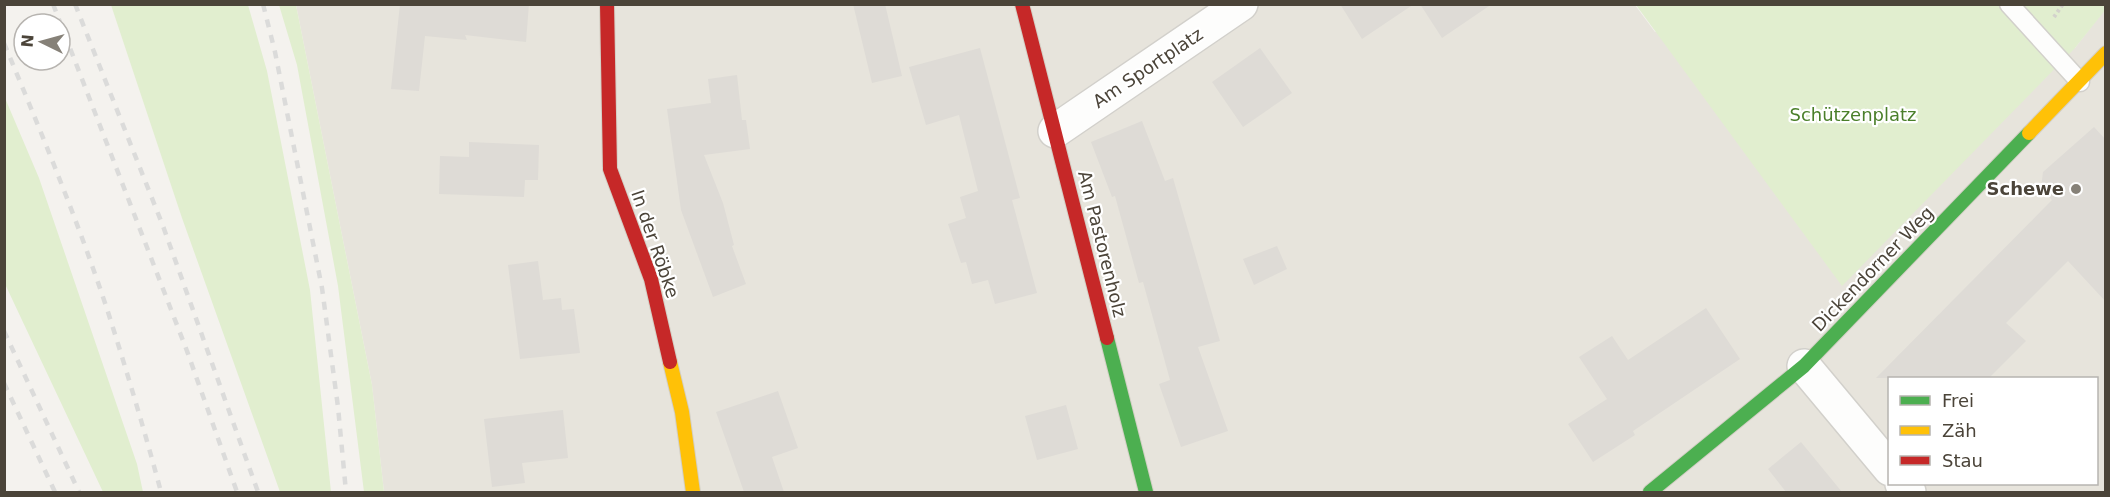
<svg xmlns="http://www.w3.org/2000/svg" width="2110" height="497" font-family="'DejaVu Sans',sans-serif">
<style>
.residential{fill:#e7e4dc;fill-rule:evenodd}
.green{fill:#e1eecf}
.building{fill:#dedbd6}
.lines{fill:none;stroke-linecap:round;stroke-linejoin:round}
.lane-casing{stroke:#d2d0cb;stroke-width:21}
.street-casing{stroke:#d2d0cb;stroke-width:36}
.fast-casing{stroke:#d3cfc5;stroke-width:16}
.slow-casing{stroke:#d3cfc5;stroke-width:16}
.jam-casing{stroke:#d3cfc5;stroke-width:16}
.path{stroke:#d3d2cc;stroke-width:4;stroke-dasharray:3 3;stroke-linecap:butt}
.lane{stroke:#fdfdfc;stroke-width:18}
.street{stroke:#fdfdfc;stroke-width:33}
.fast{stroke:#4caf50;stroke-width:14}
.slow{stroke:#ffc107;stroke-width:14}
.jam{stroke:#c62828;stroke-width:14}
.rail{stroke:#dbdbda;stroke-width:4.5;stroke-dasharray:8 8;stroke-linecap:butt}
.poi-dot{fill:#868178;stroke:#fff;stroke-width:2}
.labels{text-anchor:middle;stroke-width:4.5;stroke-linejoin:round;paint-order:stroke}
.street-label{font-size:18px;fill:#4b4439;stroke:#fff}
.park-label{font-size:18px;fill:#4a7f2a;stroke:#fff}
.poi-label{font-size:18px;font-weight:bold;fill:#4b4439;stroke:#fff;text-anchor:end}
</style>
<rect width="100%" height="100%" fill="#f4f2ee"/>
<!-- residential -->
<path class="residential" d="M 296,5 L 1635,5 L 1655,32 L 2075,48 L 2105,9 L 2105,492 L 384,492 L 372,385 ZM 1890,378 L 2096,378 L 2096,484 L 1890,484 Z"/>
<!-- green -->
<path class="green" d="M 2105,4 L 2106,9 L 2075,48 L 1842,286 L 1636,5 Z
M 111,5 L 248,5 L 267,71 L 310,290 L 331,492 L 280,492 L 182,218 Z
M 279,5 L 296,5 L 372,385 L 384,492 L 364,492 L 338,286 L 297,65 Z
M 5,98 L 39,178 L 137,464 L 143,492 L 103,492 L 5,284 Z"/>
<!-- building -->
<path class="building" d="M 400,4 L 529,4 L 526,42 L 465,35 L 467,40 L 425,36 L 419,91 L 391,89 Z
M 853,4 L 885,4 L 902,76 L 872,83 Z
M 1340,4 L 1414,4 L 1362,39 Z
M 1420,4 L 1492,4 L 1442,38 Z
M 980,48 L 1020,198 L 1012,200 L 1037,293 L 995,304 L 988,280 L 972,284 L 966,262 L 961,263 L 948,224 L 966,218 L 960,197 L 978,191 L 959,115 L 926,125 L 909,67 Z
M 1260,48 L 1292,93 L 1243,127 L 1212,82 Z
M 737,75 L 742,120 L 746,120 L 750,149 L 704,155 L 723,203 L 734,245 L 732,246 L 746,284 L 713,297 L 681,210 L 667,109 L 711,103 L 708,79 Z
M 1142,121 L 1165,181 L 1173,178 L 1220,341 L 1198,347 L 1228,431 L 1181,447 L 1159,384 L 1170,380 L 1143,282 L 1139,283 L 1115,196 L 1112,197 L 1091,142 Z
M 2094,127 L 2106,140 L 2106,302 L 2068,261 L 2006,323 L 2026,341 L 1989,378 L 1876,378 L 2052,200 L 2041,188 L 2043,172 Z
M 469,142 L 539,145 L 538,180 L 525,180 L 524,197 L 439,194 L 440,156 L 469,157 Z
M 1277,246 L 1287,269 L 1254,285 L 1243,259 Z
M 538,261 L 543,300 L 561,298 L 562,310 L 574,309 L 580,353 L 520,359 L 508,265 Z
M 1706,308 L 1740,359 L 1633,431 L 1635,435 L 1593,462 L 1568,424 L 1607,399 L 1579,357 L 1612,336 L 1628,360 Z
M 778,391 L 798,448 L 772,457 L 784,492 L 744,492 L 716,412 Z
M 1066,405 L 1078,449 L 1037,460 L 1025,416 Z
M 563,410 L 568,458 L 522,463 L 525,483 L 492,487 L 484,419 Z
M 1801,442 L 1842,492 L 1786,492 L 1768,469 Z"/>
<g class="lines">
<!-- lane casing -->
<g class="lane-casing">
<path id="lane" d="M 2009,4 L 2080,82"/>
</g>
<!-- street casing -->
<g class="street-casing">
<path id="street" d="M 1055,131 L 1241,4
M 1804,366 L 1890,469
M 1902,484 L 1909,492"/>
</g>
<!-- fast casing -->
<g class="fast-casing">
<path id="fast" d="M 1107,338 L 1146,492
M 1650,492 L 1804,366 L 2029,133"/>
</g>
<!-- slow casing -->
<g class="slow-casing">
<path id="slow" d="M 2029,133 L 2106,53
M 670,362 L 682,412 L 693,492"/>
</g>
<!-- jam casing -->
<g class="jam-casing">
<path id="jam" d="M 607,4 L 610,169 L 651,279 L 670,362
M 1022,4 L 1107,338"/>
</g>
<!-- path -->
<path class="path" d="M 2054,17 L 2063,4"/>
<!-- lane -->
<use href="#lane" class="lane"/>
<!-- street -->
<use href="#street" class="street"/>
<!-- fast -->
<use href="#fast" class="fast"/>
<!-- slow -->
<use href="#slow" class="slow"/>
<!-- jam -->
<use href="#jam" class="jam"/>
<!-- rail -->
<path class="rail" d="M 53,4 L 187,351 L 237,492
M 75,4 L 163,226 L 258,492
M 263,4 L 275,52 L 322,288 L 338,407 L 346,492
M 4,43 C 41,132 78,221 108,312 C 127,372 145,432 161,492
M 4,331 L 79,492
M 4,383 L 55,492"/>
</g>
<!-- markers -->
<circle class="poi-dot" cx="2076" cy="189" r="6"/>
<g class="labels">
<!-- street labels -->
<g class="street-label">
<text transform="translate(1148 68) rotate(-34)" y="6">Am Sportplatz</text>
<text transform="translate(655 244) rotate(71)" y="6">In der Röbke</text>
<text transform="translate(1102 244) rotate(76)" y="6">Am Pastorenholz</text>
<text transform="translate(1873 269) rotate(-46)" y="6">Dickendorner Weg</text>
</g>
<!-- park labels -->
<g class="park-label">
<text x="1853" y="121">Schützenplatz</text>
</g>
<!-- poi labels -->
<g class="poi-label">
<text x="2064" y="195">Schewe</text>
</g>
</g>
<!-- border -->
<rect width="2110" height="497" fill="none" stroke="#4b4439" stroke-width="12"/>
<!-- legend -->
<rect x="1888" y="377" width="210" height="108" fill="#ffffff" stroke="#b7b4b0" stroke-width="1.5"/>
<rect x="1900" y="396" width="30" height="9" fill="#4caf50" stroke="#b7b4b0" stroke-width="1.5"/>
<text x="1942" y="407" font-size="18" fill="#4b4439">Frei</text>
<rect x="1900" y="426" width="30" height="9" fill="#ffc107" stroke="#b7b4b0" stroke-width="1.5"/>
<text x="1942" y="437" font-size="18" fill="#4b4439">Zäh</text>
<rect x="1900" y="456" width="30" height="9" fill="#c62828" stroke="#b7b4b0" stroke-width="1.5"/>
<text x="1942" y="467" font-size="18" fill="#4b4439">Stau</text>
<!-- north arrow -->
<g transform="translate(42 42) rotate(275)"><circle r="28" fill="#ffffff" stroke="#b7b4b0" stroke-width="1.5"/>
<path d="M0-4.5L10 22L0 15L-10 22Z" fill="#868178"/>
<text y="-9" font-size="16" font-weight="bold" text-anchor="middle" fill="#4b4439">N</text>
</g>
</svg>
